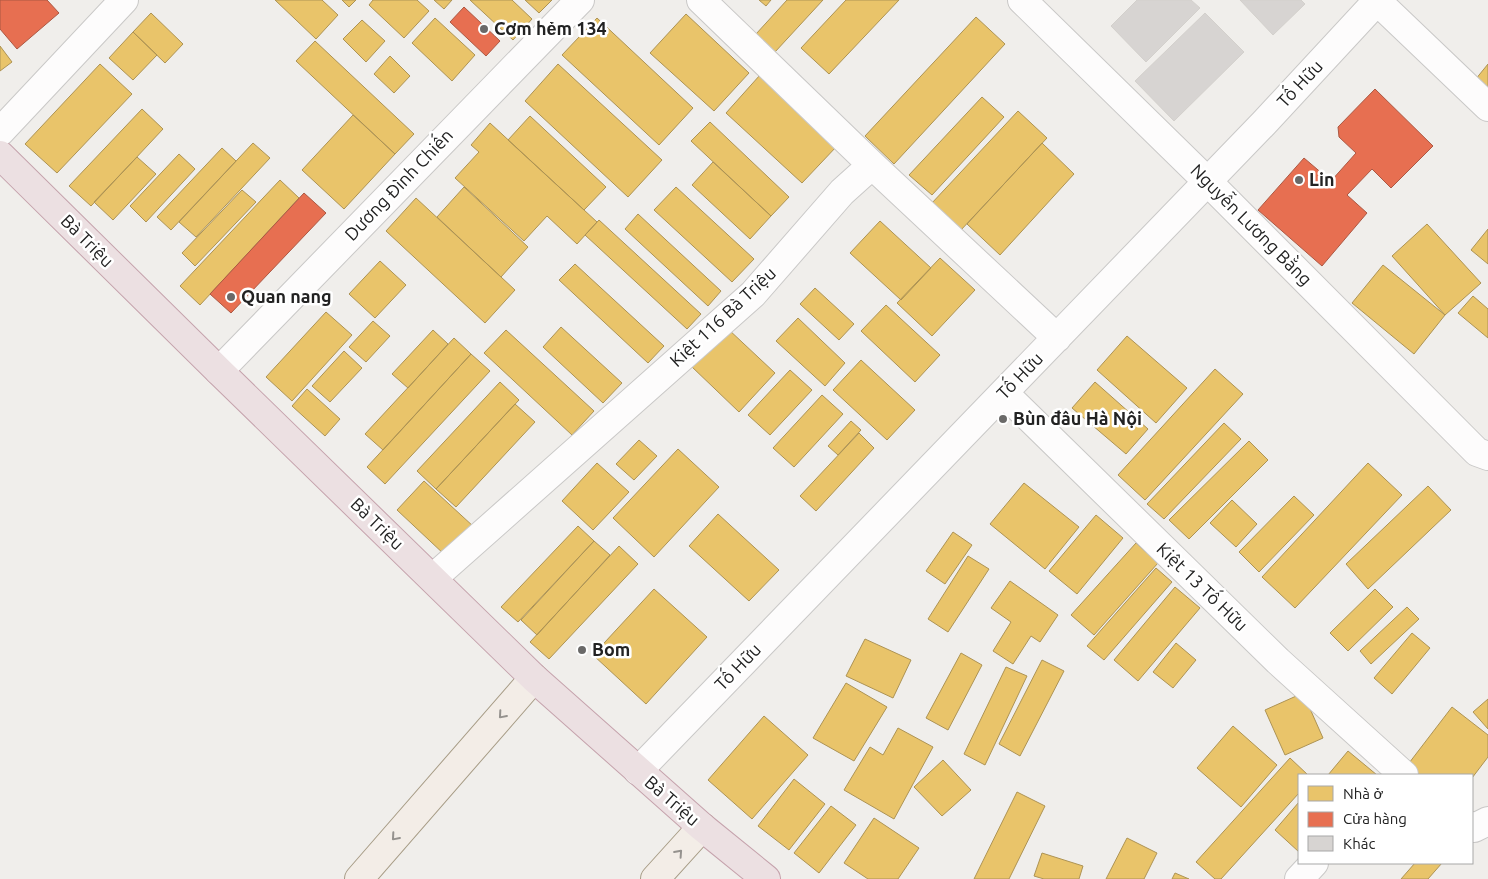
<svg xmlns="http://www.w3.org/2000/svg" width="1488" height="879" font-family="Ubuntu,sans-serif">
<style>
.homes{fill:#e9c46a;stroke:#ad9354}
.shops{fill:#e76f51;stroke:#ac5843}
.building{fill:#d7d4d2;stroke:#d3d0cc}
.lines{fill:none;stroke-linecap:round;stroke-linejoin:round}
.minor-casing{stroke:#c9c8c7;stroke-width:30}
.major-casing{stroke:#a79c86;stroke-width:30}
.highway-casing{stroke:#c5a2ac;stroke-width:30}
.minor{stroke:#fdfcfc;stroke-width:28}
.major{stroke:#f3ede7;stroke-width:28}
.highway{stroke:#ece0e2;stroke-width:28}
.oneway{stroke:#95928e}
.poi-dot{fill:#6a6968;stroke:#fff;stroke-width:2}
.labels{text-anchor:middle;stroke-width:5;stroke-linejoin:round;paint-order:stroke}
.poi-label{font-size:18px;font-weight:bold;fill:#222;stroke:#fff;text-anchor:start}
.street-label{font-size:18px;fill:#222;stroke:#fff}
</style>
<rect width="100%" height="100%" fill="#f0eeeb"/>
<!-- homes -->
<path class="homes" d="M 275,0 L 322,0 L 338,15 L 316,39 Z
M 342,0 L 356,0 L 349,7 Z
M 373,0 L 417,0 L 429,11 L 404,38 L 369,5 Z
M 434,0 L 452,0 L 444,9 Z
M 470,0 L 512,0 L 532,19 L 513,40 Z
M 525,0 L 552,0 L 539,13 Z
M 759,0 L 771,0 L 766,6 Z
M 787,0 L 823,0 L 775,52 L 756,34 Z
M 846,0 L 899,0 L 829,74 L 801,48 Z
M 151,13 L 183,44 L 165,63 L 133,32 Z
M 686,14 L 749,73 L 714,111 L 650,53 Z
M 976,17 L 1005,44 L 894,164 L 865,136 Z
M 435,18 L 475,55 L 452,81 L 412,43 Z
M 597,18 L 693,108 L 659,145 L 562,55 Z
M 362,20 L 385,41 L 366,62 L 343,39 Z
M 133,32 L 157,55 L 133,80 L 109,58 Z
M 315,41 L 414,134 L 395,154 L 296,61 Z
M 0,46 L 12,62 L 0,71 Z
M 390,56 L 410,76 L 394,93 L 374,74 Z
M 100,64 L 132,94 L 57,173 L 25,144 Z
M 558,64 L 662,160 L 628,197 L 525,101 Z
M 1488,64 L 1488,91 L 1475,80 Z
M 760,75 L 837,146 L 802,183 L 726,113 Z
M 982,97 L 1004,117 L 932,195 L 909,175 Z
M 142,109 L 163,129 L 91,206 L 69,186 Z
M 1018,111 L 1047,138 L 960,231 L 931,204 Z
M 353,115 L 395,154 L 344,209 L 302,170 Z
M 530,116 L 606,187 L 584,210 L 508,140 Z
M 710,122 L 789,197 L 771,216 L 691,141 Z
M 490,123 L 597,222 L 577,244 L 547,216 L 524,241 L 455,178 L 479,152 L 471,145 Z
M 253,143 L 270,158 L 196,237 L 179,222 Z
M 1042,143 L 1074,174 L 1000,255 L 967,224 Z
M 222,148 L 236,161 L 171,230 L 157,217 Z
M 179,154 L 195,169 L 146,222 L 130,206 Z
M 137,157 L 156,174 L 113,220 L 94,202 Z
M 713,162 L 771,216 L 750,239 L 692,185 Z
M 280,180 L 299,198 L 200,305 L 180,286 Z
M 464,187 L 528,247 L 501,277 L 437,217 Z
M 676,187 L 754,259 L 732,282 L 654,210 Z
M 242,190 L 256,202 L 195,266 L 182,253 Z
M 416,198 L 515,290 L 485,323 L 386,231 Z
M 638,214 L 721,291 L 708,306 L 625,229 Z
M 599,220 L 701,314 L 687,329 L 585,235 Z
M 880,221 L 931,268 L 901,300 L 850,253 Z
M 1427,224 L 1481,283 L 1445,315 L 1392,256 Z
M 1488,229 L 1488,264 L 1471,250 Z
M 940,258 L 975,290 L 932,336 L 897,303 Z
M 380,261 L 406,285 L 375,318 L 349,294 Z
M 575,264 L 664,346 L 648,363 L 559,280 Z
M 1383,265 L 1445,315 L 1414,354 L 1352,303 Z
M 815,288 L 854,324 L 839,340 L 800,304 Z
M 1473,296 L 1488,309 L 1488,338 L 1458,313 Z
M 886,305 L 940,355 L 915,382 L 861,331 Z
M 326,312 L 352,335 L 292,401 L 266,377 Z
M 798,318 L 845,363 L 825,386 L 776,341 Z
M 373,321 L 390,336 L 366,362 L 349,347 Z
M 561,327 L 622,383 L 603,403 L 543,347 Z
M 727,328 L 775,373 L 739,412 L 691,366 Z
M 433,330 L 448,344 L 408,388 L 392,374 Z
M 506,330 L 594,411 L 572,435 L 484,353 Z
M 1127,336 L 1187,388 L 1156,423 L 1097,370 Z
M 454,338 L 471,354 L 383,450 L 365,434 Z
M 344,351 L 362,368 L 330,402 L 312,386 Z
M 471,354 L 490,371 L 385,484 L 367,467 Z
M 861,360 L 915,410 L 887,440 L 833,390 Z
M 1215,369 L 1243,394 L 1145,500 L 1118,475 Z
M 790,370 L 812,390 L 770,435 L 748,415 Z
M 500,382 L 519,400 L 436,489 L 417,471 Z
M 1095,382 L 1148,429 L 1126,454 L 1072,408 Z
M 307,389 L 340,419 L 325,436 L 292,406 Z
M 822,395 L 843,414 L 794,467 L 773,448 Z
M 515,404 L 535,422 L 456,507 L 436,489 Z
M 851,421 L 861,430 L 838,455 L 828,446 Z
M 1224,423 L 1241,439 L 1164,519 L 1147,504 Z
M 859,433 L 874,448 L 816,511 L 800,496 Z
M 639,440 L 657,456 L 634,480 L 616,464 Z
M 1249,441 L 1268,460 L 1189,539 L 1169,520 Z
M 678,449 L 719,487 L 654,557 L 613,518 Z
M 597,463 L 629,492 L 593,530 L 562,501 Z
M 1368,463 L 1402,495 L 1295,608 L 1262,577 Z
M 424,481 L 474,527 L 446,556 L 397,510 Z
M 1024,483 L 1079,527 L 1045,569 L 990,524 Z
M 1428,486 L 1451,510 L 1368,589 L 1346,564 Z
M 1294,496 L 1314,515 L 1259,572 L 1239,552 Z
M 1232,500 L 1257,524 L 1236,547 L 1210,523 Z
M 718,514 L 779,570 L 749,601 L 689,546 Z
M 1096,515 L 1123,538 L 1077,594 L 1049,571 Z
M 578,526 L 594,541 L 518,622 L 501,607 Z
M 953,532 L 972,545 L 945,584 L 926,571 Z
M 594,541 L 610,555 L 537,635 L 521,620 Z
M 1136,543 L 1158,563 L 1094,635 L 1071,615 Z
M 619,546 L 638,564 L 549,659 L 530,642 Z
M 968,556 L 989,569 L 948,632 L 928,619 Z
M 1156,568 L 1172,582 L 1104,660 L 1087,646 Z
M 1010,581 L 1058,615 L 1040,642 L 1031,636 L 1013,664 L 993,651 L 1011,622 L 991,608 Z
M 1175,587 L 1200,608 L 1138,681 L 1114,660 Z
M 654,589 L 707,637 L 646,704 L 593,655 Z
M 1375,589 L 1393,607 L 1348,651 L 1330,633 Z
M 1407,607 L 1419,619 L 1371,664 L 1360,651 Z
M 1412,633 L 1430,648 L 1392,694 L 1374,678 Z
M 865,639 L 911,660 L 893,698 L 846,676 Z
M 1176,643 L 1196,660 L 1173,688 L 1153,672 Z
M 961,653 L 982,665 L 948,730 L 926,718 Z
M 1042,660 L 1064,671 L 1020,756 L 999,744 Z
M 1006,667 L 1027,676 L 985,765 L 964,754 Z
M 846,683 L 887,707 L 854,761 L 813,738 Z
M 1303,693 L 1323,738 L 1285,755 L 1265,710 Z
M 1488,699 L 1488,729 L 1473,712 Z
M 1452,707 L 1488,735 L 1488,757 L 1472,778 L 1472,775 L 1417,775 L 1406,767 Z
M 764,716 L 808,755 L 752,819 L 708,780 Z
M 1233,726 L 1277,765 L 1241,807 L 1197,768 Z
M 898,728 L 933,747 L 894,819 L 844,790 L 870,747 L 883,755 Z
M 1348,751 L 1377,775 L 1328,775 Z
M 1290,758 L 1308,775 L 1299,775 L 1299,793 L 1221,879 L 1215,879 L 1196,862 Z
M 943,760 L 971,790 L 942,816 L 914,787 Z
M 794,779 L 825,804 L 789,850 L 758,826 Z
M 1017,792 L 1045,806 L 1009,879 L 974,879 Z
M 1299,802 L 1299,852 L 1275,830 Z
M 831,806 L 856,825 L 819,873 L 794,853 Z
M 874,818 L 919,848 L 898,879 L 868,879 L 844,863 Z
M 1127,838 L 1157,853 L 1144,879 L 1106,879 Z
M 1042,853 L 1083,866 L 1079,879 L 1044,879 L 1034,876 Z
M 1415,863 L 1442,863 L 1428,879 L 1401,879 Z
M 1175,873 L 1189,879 L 1172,879 Z"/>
<!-- shops -->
<path class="shops" d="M 0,0 L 47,0 L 59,13 L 17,49 L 0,29 Z
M 464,7 L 500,41 L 486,56 L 450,22 Z
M 1375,89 L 1433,146 L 1391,188 L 1372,169 L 1347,195 L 1367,213 L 1322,266 L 1258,210 L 1304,158 L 1331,181 L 1356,153 L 1339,137 L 1338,127 Z
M 304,193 L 326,213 L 231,313 L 210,294 Z"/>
<!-- building -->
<path class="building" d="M 1137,0 L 1191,0 L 1200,8 L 1146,62 L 1111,26 Z
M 1240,0 L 1301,0 L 1305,4 L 1273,35 Z
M 1205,13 L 1244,52 L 1174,121 L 1135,81 Z"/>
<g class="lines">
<!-- minor casing -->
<g class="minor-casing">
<path id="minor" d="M 701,0 L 872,165 L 1057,338
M 1022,0 L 1208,182 L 1477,452 L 1488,456
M 1377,1 L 1488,107
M 0,132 L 124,0
M 219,371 L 580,0
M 1004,393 L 1278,661 L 1404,775
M 433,578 L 753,294 L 842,192 L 872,165
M 638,771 L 1264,123 L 1378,0
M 1472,826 L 1474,828 L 1488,821
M 1299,879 L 1314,863"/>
</g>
<!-- major casing -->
<g class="major-casing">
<path id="major" d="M 359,879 L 534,678
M 655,879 L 702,827"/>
</g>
<!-- highway casing -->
<g class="highway-casing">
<path id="highway" d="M 0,155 L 219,371 L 534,678 L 702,827 L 766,879"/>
</g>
<!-- minor -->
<use href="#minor" class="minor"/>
<!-- major -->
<use href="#major" class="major"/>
<!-- highway -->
<use href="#highway" class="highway"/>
</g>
<!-- one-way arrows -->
<defs><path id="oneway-chevron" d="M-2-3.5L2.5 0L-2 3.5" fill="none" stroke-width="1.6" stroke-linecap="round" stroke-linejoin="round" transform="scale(1.25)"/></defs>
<g class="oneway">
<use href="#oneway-chevron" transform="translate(502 715) rotate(131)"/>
<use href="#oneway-chevron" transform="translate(395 837) rotate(131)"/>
<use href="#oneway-chevron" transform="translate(679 853) rotate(-48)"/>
</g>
<!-- markers -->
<g class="poi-dot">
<circle cx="484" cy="29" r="5"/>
<circle cx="1299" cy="180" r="5"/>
<circle cx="231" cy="297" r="5"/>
<circle cx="1003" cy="419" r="5"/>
<circle cx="582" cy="650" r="5"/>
</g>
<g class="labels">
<!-- poi labels -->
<g class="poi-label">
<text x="494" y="35">Cơm hẻm 134</text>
<text x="1309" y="186">Lin</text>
<text x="241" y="303">Quan nang</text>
<text x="1013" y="425">Bùn đâu Hà Nội</text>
<text x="592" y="656">Bom</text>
</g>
<!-- street labels -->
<g class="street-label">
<text transform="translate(1300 84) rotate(-47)" y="6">Tố Hữu</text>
<text transform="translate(399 185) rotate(-46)" y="6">Dương Đình Chiến</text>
<text transform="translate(1251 225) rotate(45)" y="6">Nguyễn Lương Bằng</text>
<text transform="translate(87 241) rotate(45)" y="6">Bà Triệu</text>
<text transform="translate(723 317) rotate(-43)" y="6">Kiệt 116 Bà Triệu</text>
<text transform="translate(1020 376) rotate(-46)" y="6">Tố Hữu</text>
<text transform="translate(377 524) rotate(44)" y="6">Bà Triệu</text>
<text transform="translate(1202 587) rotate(44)" y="6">Kiệt 13 Tố Hữu</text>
<text transform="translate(738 667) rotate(-46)" y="6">Tố Hữu</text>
<text transform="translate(672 801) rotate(41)" y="6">Bà Triệu</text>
</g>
</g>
<!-- legend -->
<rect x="1298" y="774" width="175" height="90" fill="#ffffff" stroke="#a7a7a7"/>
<rect x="1308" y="786" width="25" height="15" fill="#e9c46a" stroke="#a7a7a7"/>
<text x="1343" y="799" font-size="15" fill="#222222">Nhà ở</text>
<rect x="1308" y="812" width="25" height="15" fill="#e76f51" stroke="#a7a7a7"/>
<text x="1343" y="824" font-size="15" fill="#222222">Cửa hàng</text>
<rect x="1308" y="836" width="25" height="15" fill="#d7d4d2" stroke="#a7a7a7"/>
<text x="1343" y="849" font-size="15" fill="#222222">Khác</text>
</svg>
